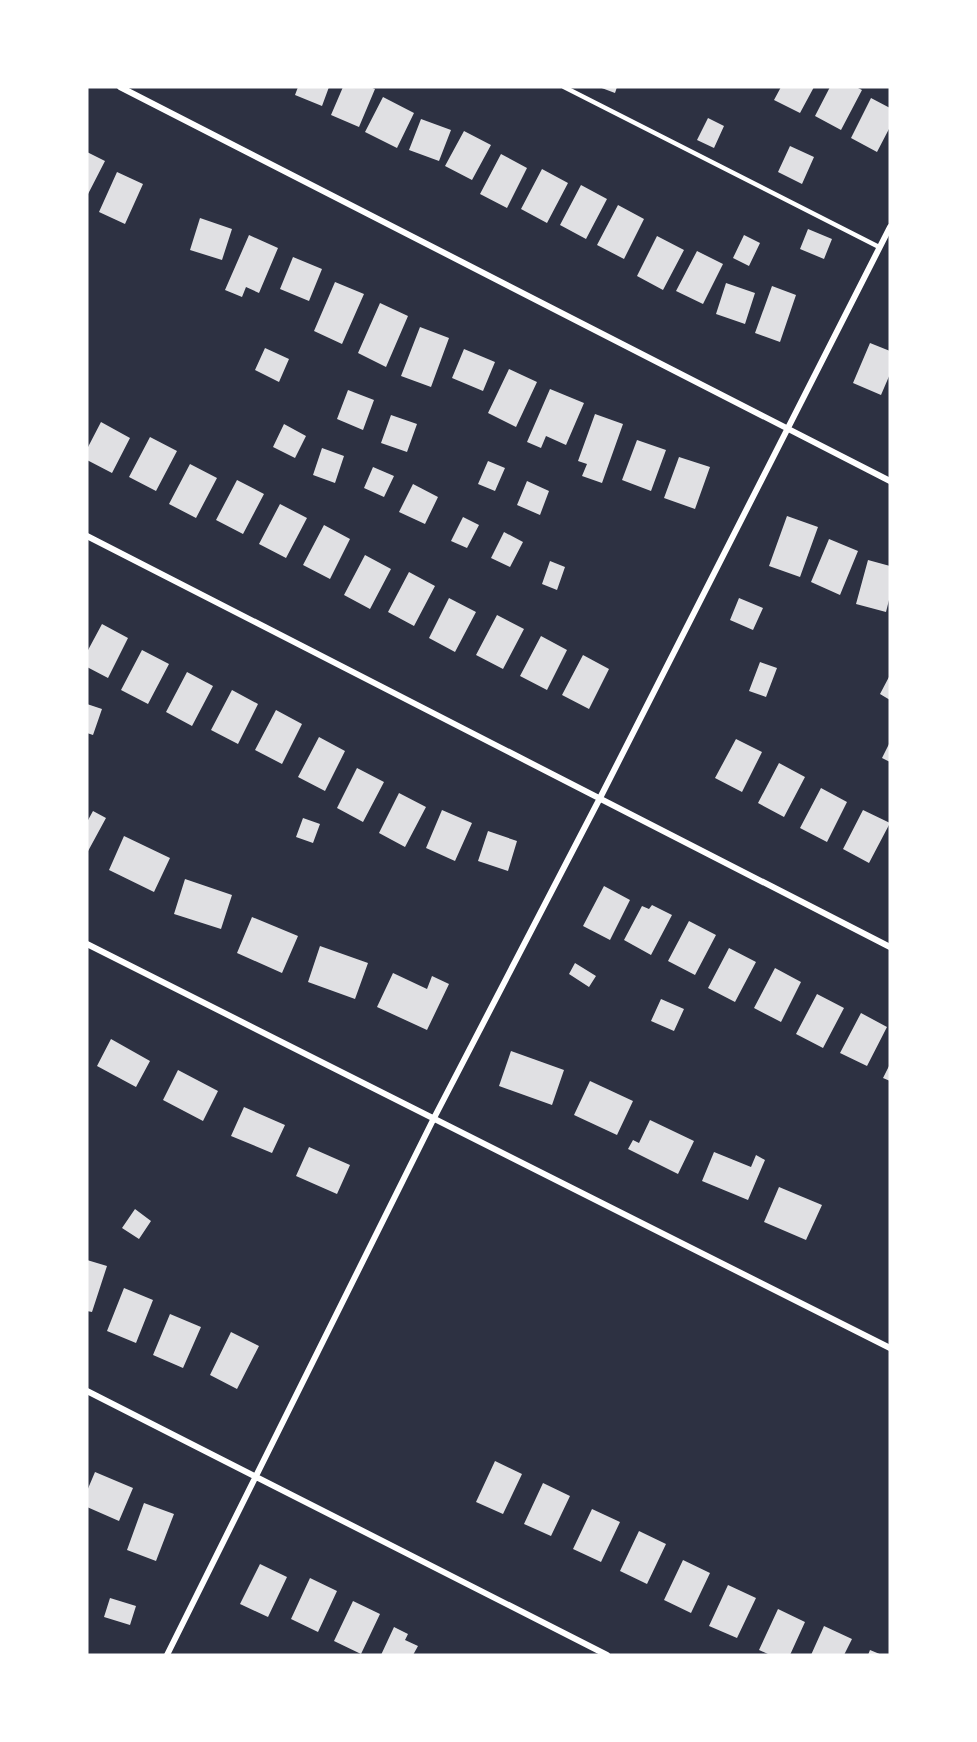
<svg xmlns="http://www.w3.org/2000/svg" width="977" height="1742" font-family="Montserrat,sans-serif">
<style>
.building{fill:#e0e0e3}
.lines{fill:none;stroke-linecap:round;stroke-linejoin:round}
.service{stroke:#fff;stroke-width:4.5}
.minor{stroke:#fff;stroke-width:6}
</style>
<rect width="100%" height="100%" fill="#2d3142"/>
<!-- building -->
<path class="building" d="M 298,87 L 329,87 L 322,106 L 295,95 Z
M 343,87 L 370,87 L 375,89 L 359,127 L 331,115 Z
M 599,87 L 617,87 L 615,93 Z
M 781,87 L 814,87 L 800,113 L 774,100 Z
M 830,87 L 856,87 L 862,90 L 841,130 L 815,116 Z
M 383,97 L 414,113 L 397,148 L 365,132 Z
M 871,98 L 890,108 L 890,127 L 877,152 L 851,138 Z
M 708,118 L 724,126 L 714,148 L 697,140 Z
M 421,119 L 451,130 L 439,161 L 409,150 Z
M 464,131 L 491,145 L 472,180 L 445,166 Z
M 790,146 L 814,157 L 802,184 L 778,172 Z
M 87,152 L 105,161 L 87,196 Z
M 501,154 L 527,168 L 507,208 L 480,194 Z
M 542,169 L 568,183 L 547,223 L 521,209 Z
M 117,172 L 143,184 L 125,224 L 99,212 Z
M 581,185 L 607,199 L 586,239 L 560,225 Z
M 618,205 L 644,219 L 624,259 L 597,245 Z
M 200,218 L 232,229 L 222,260 L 190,250 Z
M 808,229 L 832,239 L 824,259 L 800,249 Z
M 249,235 L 278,248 L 259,293 L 246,287 L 242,297 L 225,290 Z
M 744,235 L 760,243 L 749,266 L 733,258 Z
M 657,236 L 684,250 L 663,290 L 637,276 Z
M 697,251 L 723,264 L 703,304 L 676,291 Z
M 293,257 L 322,269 L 309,301 L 280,289 Z
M 335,282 L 364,294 L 342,344 L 314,331 Z
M 726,283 L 755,293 L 745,324 L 716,314 Z
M 772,286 L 796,295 L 780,342 L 755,333 Z
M 380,303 L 408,316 L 386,367 L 358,353 Z
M 420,327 L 449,338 L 431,387 L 401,376 Z
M 870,343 L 890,351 L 890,374 L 881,395 L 853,383 Z
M 265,348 L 289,359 L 279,382 L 255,370 Z
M 464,349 L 495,362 L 483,391 L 452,378 Z
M 509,369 L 537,382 L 516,427 L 488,413 Z
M 550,389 L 584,403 L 566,445 L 546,436 L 541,448 L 527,442 Z
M 348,390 L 374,400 L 363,430 L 337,419 Z
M 595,414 L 623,424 L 602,483 L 582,476 L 587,464 L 578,461 Z
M 391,415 L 417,424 L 407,452 L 381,443 Z
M 101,422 L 130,438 L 112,473 L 87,460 L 87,449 Z
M 284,424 L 306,436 L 295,458 L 273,447 Z
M 150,437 L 177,451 L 156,491 L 129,477 Z
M 637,440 L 666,450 L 651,491 L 622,480 Z
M 322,448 L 344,456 L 335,483 L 313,475 Z
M 679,457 L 710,467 L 695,509 L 664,498 Z
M 488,461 L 505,468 L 495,491 L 478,484 Z
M 190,464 L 217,478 L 196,518 L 169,504 Z
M 373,467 L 394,476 L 384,497 L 364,488 Z
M 237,480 L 264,494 L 243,534 L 216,520 Z
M 527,481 L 549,491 L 540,515 L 517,505 Z
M 413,484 L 438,497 L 425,524 L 399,512 Z
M 280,504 L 307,518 L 286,558 L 259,544 Z
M 787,516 L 818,527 L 800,577 L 769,566 Z
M 463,517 L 479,525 L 467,548 L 451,541 Z
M 324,525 L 350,539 L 330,579 L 303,565 Z
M 504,532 L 523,542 L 510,567 L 491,558 Z
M 829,539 L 858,551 L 840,595 L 811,582 Z
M 365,555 L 391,569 L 370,609 L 344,595 Z
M 868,560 L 890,566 L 890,596 L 886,612 L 856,604 Z
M 550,561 L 565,567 L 557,590 L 542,584 Z
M 409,572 L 435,586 L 414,626 L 388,612 Z
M 449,598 L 476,612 L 455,652 L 429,638 Z
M 739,598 L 763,608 L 753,630 L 730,620 Z
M 497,615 L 524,629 L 503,669 L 476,655 Z
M 102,624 L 128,638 L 108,678 L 87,667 L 87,652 Z
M 541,636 L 567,650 L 547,690 L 520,676 Z
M 142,650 L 169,664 L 148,704 L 121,690 Z
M 583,655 L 609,669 L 589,709 L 562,695 Z
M 760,662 L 777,668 L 766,697 L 749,691 Z
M 187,672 L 213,686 L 192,726 L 166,712 Z
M 890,675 L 890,700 L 880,694 Z
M 232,690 L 258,704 L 238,744 L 211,730 Z
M 87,704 L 102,709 L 93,735 L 87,733 Z
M 276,710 L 302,724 L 282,764 L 255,750 Z
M 319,737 L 345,751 L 325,791 L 298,777 Z
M 736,739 L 762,752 L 742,792 L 715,778 Z
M 890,742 L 890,762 L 882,758 Z
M 779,763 L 805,777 L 784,817 L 758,803 Z
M 357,768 L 384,782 L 363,822 L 337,808 Z
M 821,788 L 847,802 L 827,842 L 800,828 Z
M 399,793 L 426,807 L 405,847 L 379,833 Z
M 442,810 L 472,823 L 455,861 L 426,848 Z
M 863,810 L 890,823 L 869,863 L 843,849 Z
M 93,811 L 106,818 L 87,853 L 87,822 Z
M 303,818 L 320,824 L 313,843 L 296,837 Z
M 488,831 L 517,841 L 508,871 L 478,861 Z
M 124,836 L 170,858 L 154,892 L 109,870 Z
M 185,879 L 232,895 L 221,929 L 174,914 Z
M 604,886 L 630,900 L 610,940 L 583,926 Z
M 652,905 L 672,915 L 651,955 L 624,940 L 642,906 L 649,909 Z
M 252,917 L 298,936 L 282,973 L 237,953 Z
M 689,921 L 716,935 L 695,975 L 668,961 Z
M 320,946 L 368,963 L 355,999 L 308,982 Z
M 729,948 L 756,962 L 735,1002 L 708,988 Z
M 575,963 L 596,976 L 589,987 L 569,974 Z
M 775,968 L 801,982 L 781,1022 L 754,1008 Z
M 393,973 L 427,989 L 432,976 L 449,984 L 427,1030 L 377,1007 Z
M 817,994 L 844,1008 L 823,1048 L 796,1034 Z
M 661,999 L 684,1009 L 674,1031 L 651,1021 Z
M 861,1013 L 887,1027 L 867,1066 L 840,1053 Z
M 111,1039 L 150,1061 L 136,1087 L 97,1066 Z
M 511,1051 L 564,1070 L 552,1105 L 499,1086 Z
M 890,1064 L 890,1081 L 883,1078 Z
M 178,1070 L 218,1091 L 203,1121 L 163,1100 Z
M 590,1081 L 633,1101 L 617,1135 L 574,1115 Z
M 244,1107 L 285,1125 L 272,1153 L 231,1136 Z
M 650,1120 L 694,1141 L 678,1174 L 628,1149 L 633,1140 L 639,1143 Z
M 309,1147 L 350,1165 L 337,1194 L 296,1176 Z
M 714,1152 L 751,1167 L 756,1155 L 765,1160 L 748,1200 L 702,1181 Z
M 779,1187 L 822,1205 L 806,1240 L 764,1222 Z
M 135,1209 L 151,1221 L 139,1239 L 122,1228 Z
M 87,1260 L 107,1266 L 92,1312 L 87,1311 Z
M 124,1288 L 153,1300 L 136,1343 L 107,1331 Z
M 170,1314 L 201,1327 L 183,1368 L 153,1355 Z
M 231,1332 L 259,1346 L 237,1389 L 210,1375 Z
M 495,1461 L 522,1474 L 503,1514 L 476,1502 Z
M 95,1472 L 133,1488 L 119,1521 L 87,1507 L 87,1491 Z
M 543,1483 L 570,1496 L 551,1536 L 524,1524 Z
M 144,1503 L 174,1514 L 156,1561 L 127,1550 Z
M 592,1509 L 620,1522 L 601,1562 L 573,1549 Z
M 639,1531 L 666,1544 L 647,1584 L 620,1571 Z
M 683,1560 L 710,1573 L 691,1613 L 664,1600 Z
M 260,1564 L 287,1577 L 268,1617 L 240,1604 Z
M 310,1578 L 337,1591 L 318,1632 L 291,1619 Z
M 728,1585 L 756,1598 L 737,1638 L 709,1626 Z
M 110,1598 L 136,1606 L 130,1625 L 104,1617 Z
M 353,1601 L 380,1614 L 361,1654 L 334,1641 Z
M 778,1609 L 805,1622 L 790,1655 L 770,1655 L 759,1650 Z
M 824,1626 L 852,1639 L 844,1655 L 811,1655 Z
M 394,1627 L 408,1634 L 405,1640 L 418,1646 L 413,1655 L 381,1655 Z
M 870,1650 L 882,1655 L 868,1655 Z"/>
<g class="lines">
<!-- service -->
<path class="service" d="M 564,87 L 879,247"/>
<!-- minor -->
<path class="minor" d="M 120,87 L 890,481
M 87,536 L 890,947
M 87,944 L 890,1348
M 87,1391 L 607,1655
M 167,1655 L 434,1118 L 600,798 L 890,227"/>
</g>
<!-- border -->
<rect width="977" height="1742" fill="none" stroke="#ffffff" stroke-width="177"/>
</svg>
